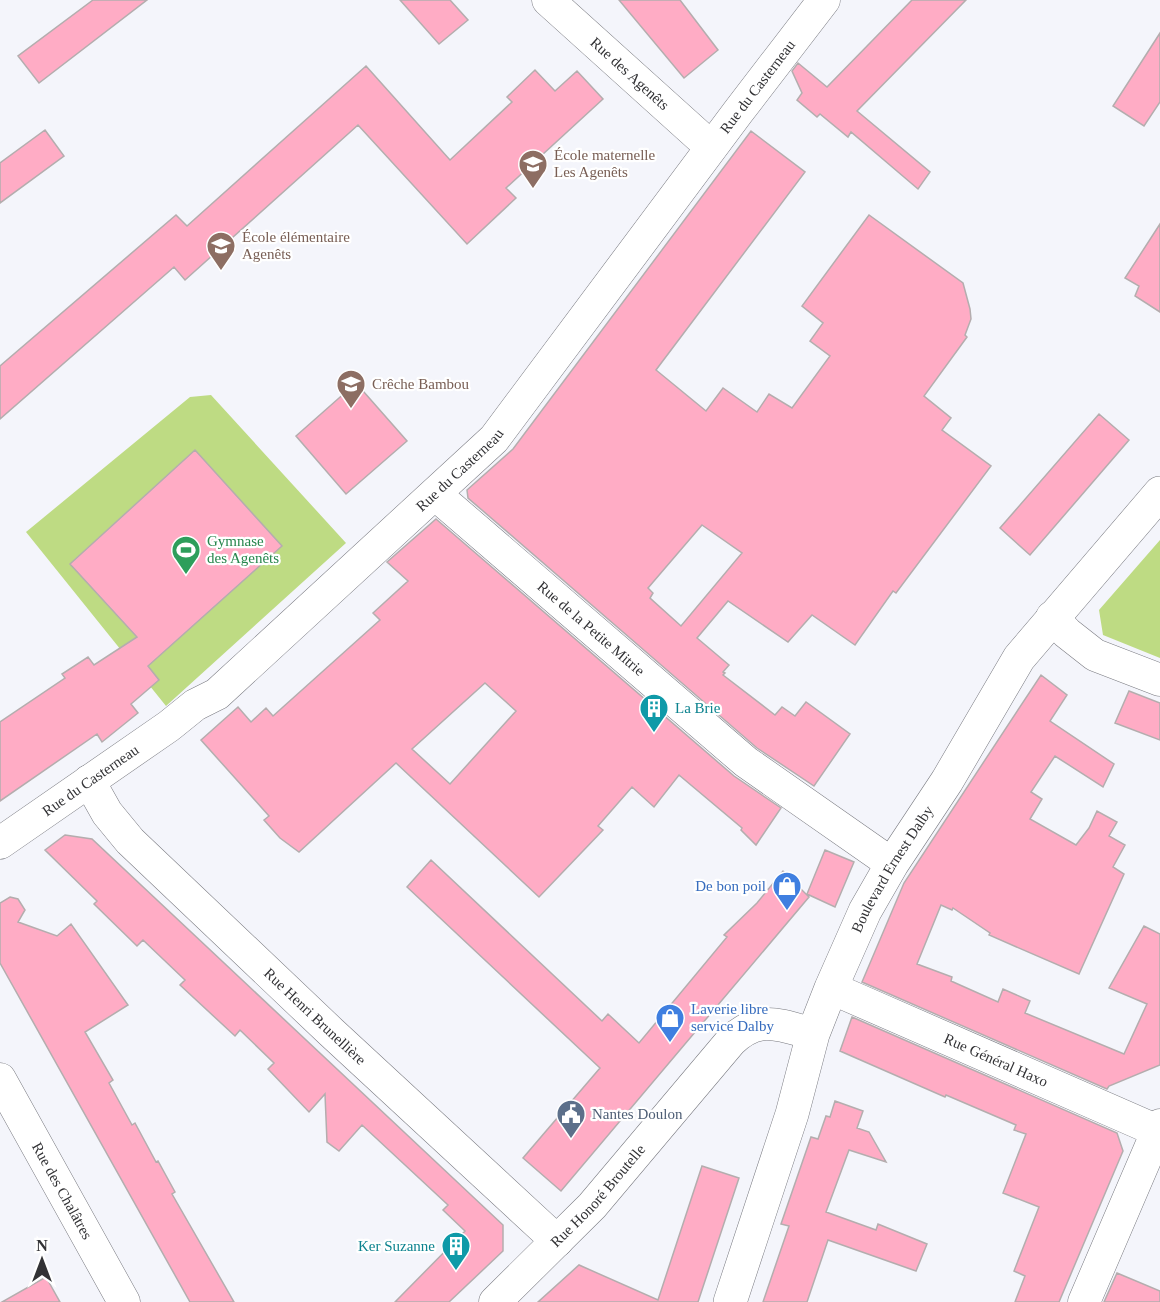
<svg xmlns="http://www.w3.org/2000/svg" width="1160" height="1302" font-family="Georgia,serif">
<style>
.green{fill:#bedb83}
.building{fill:#ffacc5;stroke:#b4adae;stroke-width:1.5;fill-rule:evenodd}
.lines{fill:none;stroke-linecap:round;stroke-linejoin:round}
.street-casing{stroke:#797a80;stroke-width:33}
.secondary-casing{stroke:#797a80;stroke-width:34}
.street{stroke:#fff;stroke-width:32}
.secondary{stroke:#fff;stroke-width:33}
.labels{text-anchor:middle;stroke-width:4.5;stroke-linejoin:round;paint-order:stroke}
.street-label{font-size:15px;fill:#323235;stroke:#fff}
.education-label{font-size:15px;fill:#785e54;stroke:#fff;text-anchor:start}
.leisure-label{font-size:15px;fill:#27864d;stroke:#fff;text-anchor:start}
.culture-label{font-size:15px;fill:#0d838f;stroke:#fff;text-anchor:start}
.shop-label{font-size:15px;fill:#366cbe;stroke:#fff;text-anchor:end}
.service-label{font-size:15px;fill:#4e5e75;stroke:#fff;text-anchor:start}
</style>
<rect width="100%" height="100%" fill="#f4f5fb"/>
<!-- green -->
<path class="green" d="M 211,395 L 346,543 L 166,706 L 26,532 L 190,397 Z
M 1160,540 L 1160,658 L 1103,635 L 1099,610 Z"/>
<!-- building -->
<path class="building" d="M 93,0 L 147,0 L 39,83 L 18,56 Z
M 400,0 L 450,0 L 468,20 L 439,44 Z
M 619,0 L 680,0 L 718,50 L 684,78 Z
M 912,0 L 966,0 L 857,111 L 930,172 L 918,189 L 851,132 L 848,137 L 820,114 L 817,117 L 797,100 L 802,93 L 792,71 L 798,63 L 827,87 Z
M 1160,33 L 1160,102 L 1144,126 L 1113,106 Z
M 366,66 L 450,160 L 512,102 L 507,97 L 535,70 L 555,91 L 577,71 L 603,99 L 506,188 L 516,198 L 467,244 L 358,125 L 185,280 L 174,267 L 0,419 L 0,366 L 176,215 L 187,226 Z
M 45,130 L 64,156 L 0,203 L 0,163 Z
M 751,131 L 805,172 L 656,370 L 706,411 L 723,388 L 757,412 L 769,394 L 792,408 L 830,356 L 810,341 L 823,323 L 802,306 L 869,215 L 963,283 L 970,309 L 971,319 L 965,335 L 967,337 L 924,396 L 951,418 L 942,430 L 991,466 L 896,593 L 893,591 L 855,645 L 812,615 L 788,642 L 728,601 L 697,638 L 729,665 L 723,672 L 725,673 L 723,675 L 775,715 L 782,707 L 795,716 L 806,702 L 850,734 L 814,786 L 757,748 L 468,498 L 467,490 L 513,449 ZM 702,525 L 742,553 L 681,626 L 650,598 L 653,593 L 648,588 Z
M 1160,224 L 1160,312 L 1135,296 L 1139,286 L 1125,278 Z
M 356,383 L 407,441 L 346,494 L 296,436 Z
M 1099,414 L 1129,440 L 1030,555 L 1000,528 Z
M 195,450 L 282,546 L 148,666 L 159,680 L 131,704 L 138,713 L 102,742 L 97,734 L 0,801 L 0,722 L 65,678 L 62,674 L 88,657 L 94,665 L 137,637 L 70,564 Z
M 436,519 L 734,776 L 781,808 L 756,845 L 741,830 L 742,828 L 679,775 L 654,807 L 632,787 L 598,826 L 603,830 L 539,897 L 396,763 L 299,852 L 280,838 L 264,820 L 269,816 L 201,740 L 238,707 L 251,722 L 266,708 L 273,716 L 380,620 L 373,613 L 408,581 L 387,562 ZM 485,683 L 516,711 L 450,784 L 412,749 Z
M 1041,675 L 1067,695 L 1050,721 L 1114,764 L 1103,787 L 1055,756 L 1031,792 L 1042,799 L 1030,819 L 1076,845 L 1089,828 L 1097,811 L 1117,822 L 1109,836 L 1125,845 L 1113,867 L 1124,874 L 1079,974 L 989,935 L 990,933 L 953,908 L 952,910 L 941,905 L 917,964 L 952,977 L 951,981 L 998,1002 L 1003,989 L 1030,1001 L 1025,1013 L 1124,1054 L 1147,1004 L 1109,988 L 1144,926 L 1160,934 L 1160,1065 L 1109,1086 L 1107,1089 L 862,982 L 904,883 Z
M 1129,691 L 1160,703 L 1160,740 L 1115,723 Z
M 65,835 L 92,839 L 503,1225 L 503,1251 L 449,1302 L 395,1302 L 465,1231 L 443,1210 L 448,1205 L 362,1125 L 339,1151 L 327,1142 L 325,1094 L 309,1112 L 268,1069 L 274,1063 L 240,1030 L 235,1036 L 180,985 L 185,980 L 143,940 L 137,946 L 94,904 L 97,901 L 45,850 Z
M 825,850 L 854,862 L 835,907 L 807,894 Z
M 431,860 L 602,1021 L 608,1014 L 639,1043 L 727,937 L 724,935 L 757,903 L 783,871 L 809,897 L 561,1191 L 523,1158 L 600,1068 L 407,887 Z
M 10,897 L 18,899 L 25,910 L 18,922 L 57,936 L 71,924 L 128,1005 L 85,1032 L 113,1080 L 109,1083 L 132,1125 L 135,1123 L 156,1162 L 158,1161 L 175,1192 L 172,1194 L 234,1302 L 190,1302 L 0,963 L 0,903 Z
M 852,1017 L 1117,1133 L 1123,1151 L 1059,1302 L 1015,1302 L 1025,1276 L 1014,1271 L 1039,1207 L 1003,1193 L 1026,1134 L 1014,1130 L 1016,1125 L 946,1095 L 945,1097 L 840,1051 Z
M 835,1101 L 863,1111 L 857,1128 L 869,1132 L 886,1162 L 849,1150 L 826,1212 L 876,1230 L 878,1224 L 927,1244 L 916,1271 L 828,1240 L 807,1302 L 763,1302 L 789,1226 L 781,1224 L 811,1137 L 818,1139 L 826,1116 L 830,1117 Z
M 702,1166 L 739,1178 L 698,1302 L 538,1302 L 579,1265 L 658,1300 Z
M 1117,1273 L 1160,1291 L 1160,1302 L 1104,1302 Z
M 46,1277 L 60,1302 L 2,1302 Z"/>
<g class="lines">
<!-- street casing -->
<g class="street-casing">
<g id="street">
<path id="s1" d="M 548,0 L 711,147"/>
<path id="s2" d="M 435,494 L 746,762 L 892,864"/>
<path d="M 1052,617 L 1067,633 L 1095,655 L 1160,680"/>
<path id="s3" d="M 89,781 L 107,813 L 130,841 L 331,1032 L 557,1241"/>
<path id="s4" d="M 0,843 L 169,726 L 195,705 L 217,694 L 494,439 L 738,112 L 824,0"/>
<path id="s5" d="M 831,988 L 1160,1132"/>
<path id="s6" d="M 0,1079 L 124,1302"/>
<path id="s7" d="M 495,1302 L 592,1206 L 731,1041 C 759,1014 780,1025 813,1034"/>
<path d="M 1084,1302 L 1160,1125"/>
</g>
</g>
<!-- secondary casing -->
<g class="secondary-casing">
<g id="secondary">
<path id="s8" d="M 730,1302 L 792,1114 L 813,1034 L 831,988 L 865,911 L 892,864 L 947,781 L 1019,658 L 1160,493"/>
</g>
</g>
<!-- street -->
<use href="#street" class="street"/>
<!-- secondary -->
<use href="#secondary" class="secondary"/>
</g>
<!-- icons -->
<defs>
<g id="school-pin" transform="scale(1.5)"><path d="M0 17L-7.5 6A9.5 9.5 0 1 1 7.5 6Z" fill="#8d6e63" stroke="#fff"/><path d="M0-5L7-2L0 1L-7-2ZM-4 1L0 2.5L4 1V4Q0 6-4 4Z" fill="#fff"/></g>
<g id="stadium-pin" transform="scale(1.5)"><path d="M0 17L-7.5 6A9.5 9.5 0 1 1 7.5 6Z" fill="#2e9e5b" stroke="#fff"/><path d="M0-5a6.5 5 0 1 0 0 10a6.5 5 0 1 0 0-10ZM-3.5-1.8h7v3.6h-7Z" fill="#fff"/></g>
<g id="building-pin" transform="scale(1.5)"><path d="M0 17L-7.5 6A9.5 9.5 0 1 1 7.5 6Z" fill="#0f9aa8" stroke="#fff"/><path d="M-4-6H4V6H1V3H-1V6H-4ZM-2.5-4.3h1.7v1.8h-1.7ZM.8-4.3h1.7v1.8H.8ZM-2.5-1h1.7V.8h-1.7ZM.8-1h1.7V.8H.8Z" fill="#fff"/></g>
<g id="shop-pin" transform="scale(1.5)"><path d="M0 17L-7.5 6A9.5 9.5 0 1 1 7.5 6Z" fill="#3f7fe0" stroke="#fff"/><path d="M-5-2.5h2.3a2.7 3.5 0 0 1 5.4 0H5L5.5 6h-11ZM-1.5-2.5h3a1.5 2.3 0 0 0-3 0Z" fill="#fff"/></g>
<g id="civic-pin" transform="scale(1.5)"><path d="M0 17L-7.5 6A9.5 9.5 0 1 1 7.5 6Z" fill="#5c6f8a" stroke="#fff"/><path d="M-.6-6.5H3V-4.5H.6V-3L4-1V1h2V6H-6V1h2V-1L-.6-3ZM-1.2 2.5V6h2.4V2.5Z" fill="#fff"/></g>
</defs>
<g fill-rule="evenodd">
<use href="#school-pin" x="533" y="164"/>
<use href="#school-pin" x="221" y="246"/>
<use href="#school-pin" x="351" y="384"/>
<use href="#stadium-pin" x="186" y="550"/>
<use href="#building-pin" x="654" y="708"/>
<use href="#shop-pin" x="787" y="886"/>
<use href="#shop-pin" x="670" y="1018"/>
<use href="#civic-pin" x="571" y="1114"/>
<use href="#building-pin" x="456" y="1246"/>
</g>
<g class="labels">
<!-- street labels -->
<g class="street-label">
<text dy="5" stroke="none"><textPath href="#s1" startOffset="110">Rue des Agenêts</textPath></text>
<text dy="5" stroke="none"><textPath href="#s4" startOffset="1080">Rue du Casterneau</textPath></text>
<text dy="5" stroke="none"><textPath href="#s4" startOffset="594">Rue du Casterneau</textPath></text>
<text dy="5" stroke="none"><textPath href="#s2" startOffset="206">Rue de la Petite Mitrie</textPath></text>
<text dy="5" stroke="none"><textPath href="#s4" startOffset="110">Rue du Casterneau</textPath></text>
<text dy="5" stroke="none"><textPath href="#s8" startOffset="464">Boulevard Ernest Dalby</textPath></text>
<text dy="5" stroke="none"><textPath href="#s3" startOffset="328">Rue Henri Brunellière</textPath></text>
<text dy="5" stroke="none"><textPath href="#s5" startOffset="180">Rue Général Haxo</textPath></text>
<text dy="5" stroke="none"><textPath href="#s6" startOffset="128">Rue des Chalâtres</textPath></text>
<text dy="5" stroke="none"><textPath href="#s7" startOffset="148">Rue Honoré Broutelle</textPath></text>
</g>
<!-- education labels -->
<g class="education-label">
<text x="554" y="160">École maternelle<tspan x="554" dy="17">Les Agenêts</tspan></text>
<text x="242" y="242">École élémentaire<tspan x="242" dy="17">Agenêts</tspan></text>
<text x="372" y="389">Crêche Bambou</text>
</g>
<!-- leisure labels -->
<g class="leisure-label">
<text x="207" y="546">Gymnase<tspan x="207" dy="17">des Agenêts</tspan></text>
</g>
<!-- culture labels -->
<g class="culture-label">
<text x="675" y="713">La Brie</text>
<text x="435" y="1251" text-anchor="end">Ker Suzanne</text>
</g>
<!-- shop labels -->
<g class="shop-label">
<text x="766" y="891">De bon poil</text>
<text x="691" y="1014" text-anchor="start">Laverie libre<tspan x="691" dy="17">service Dalby</tspan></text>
</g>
<!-- service labels -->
<g class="service-label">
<text x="592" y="1119">Nantes Doulon</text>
</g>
</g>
<!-- north arrow -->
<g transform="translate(42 1260)" stroke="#ffffff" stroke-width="4.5" paint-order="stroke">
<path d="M0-4.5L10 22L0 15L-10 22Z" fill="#323235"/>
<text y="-9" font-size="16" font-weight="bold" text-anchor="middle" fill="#323235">N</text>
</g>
</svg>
